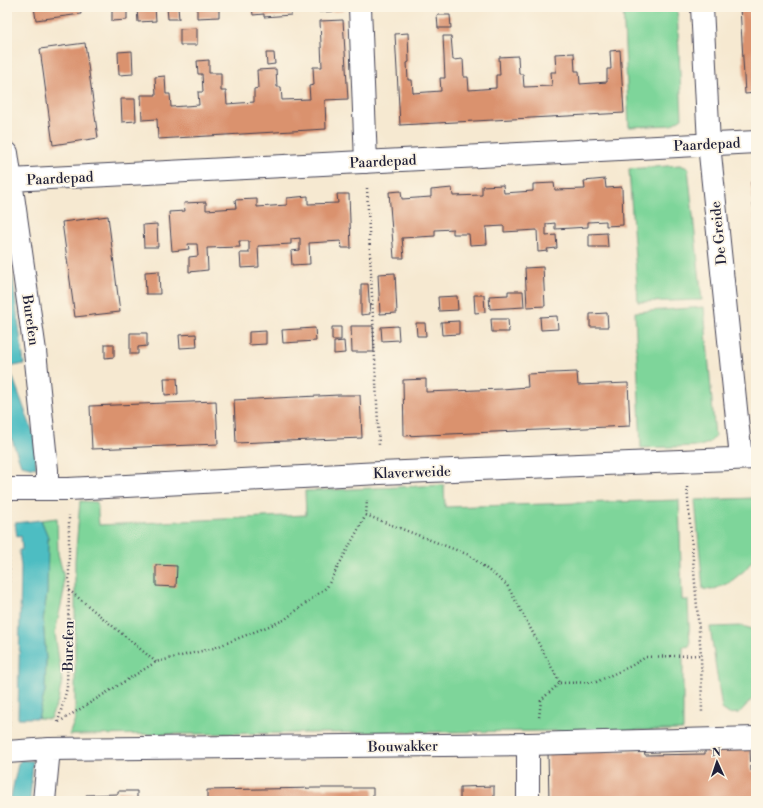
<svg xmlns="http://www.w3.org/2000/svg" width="763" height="808" font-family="'Libre Bodoni',serif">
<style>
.green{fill:#7ed59a;stroke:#507c6a}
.water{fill:#4ebdc2;stroke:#38707e}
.building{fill:#da926e}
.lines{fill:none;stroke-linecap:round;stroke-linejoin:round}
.minor-casing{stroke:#424052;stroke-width:24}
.path{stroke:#424052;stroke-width:2.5;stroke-dasharray:1 3;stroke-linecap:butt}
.minor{stroke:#fff;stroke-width:22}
.labels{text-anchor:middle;stroke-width:3.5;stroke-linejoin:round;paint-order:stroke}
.street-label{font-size:14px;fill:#22223b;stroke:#fcf5e5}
</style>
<rect width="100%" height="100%" fill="#fcf5e5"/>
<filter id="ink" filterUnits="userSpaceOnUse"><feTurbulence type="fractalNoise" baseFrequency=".025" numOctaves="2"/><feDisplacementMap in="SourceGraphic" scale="8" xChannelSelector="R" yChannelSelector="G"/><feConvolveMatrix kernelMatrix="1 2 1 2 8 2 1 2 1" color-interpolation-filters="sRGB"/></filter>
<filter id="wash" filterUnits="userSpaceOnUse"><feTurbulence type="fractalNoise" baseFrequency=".012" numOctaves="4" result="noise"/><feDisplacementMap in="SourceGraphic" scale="16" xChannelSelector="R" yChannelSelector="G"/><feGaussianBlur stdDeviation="0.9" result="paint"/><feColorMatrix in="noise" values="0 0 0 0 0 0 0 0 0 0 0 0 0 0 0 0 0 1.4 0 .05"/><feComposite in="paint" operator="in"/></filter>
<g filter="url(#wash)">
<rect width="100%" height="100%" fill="#f6e9d1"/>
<!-- green -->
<path class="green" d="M 623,7 L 677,7 L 682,118 L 671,125 L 629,127 Z
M 680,165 L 688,168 L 702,300 L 638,302 L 629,169 Z
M 704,307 L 715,437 L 709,443 L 700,446 L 641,448 L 635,312 Z
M 444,485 L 445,507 L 679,500 L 682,600 L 688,600 L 690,646 L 683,647 L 683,730 L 69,735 L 75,719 L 75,561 L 80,501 L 97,502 L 99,525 L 306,515 L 305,491 Z
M 756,498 L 756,556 L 745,570 L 729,583 L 712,590 L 703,589 L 695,500 Z
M 57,518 L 58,554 L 63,573 L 64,591 L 55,633 L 62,681 L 58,701 L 50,719 L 38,718 L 45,691 L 46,659 L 43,620 L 47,593 L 48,537 L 41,520 Z
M 742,626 L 756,630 L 756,695 L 739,713 L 729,714 L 722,709 L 710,627 Z"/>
<!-- water -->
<path class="water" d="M 7,237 L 24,364 L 9,367 L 35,438 L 36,468 L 21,465 L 7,426 Z
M 41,520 L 48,537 L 47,593 L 43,620 L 46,659 L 45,691 L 38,718 L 18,718 L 21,567 L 19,550 L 22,550 L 21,536 L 17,537 L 15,523 Z
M 21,760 L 33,761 L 30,801 L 10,801 L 18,764 Z"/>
<g id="blocks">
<!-- building -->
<path class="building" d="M 34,7 L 80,7 L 81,14 L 36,20 Z
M 112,7 L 127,7 L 127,20 L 112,21 Z
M 137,7 L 155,7 L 156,21 L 138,22 Z
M 167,7 L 178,7 L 179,19 L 168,19 Z
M 197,7 L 219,7 L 219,17 L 197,18 Z
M 252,7 L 291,7 L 291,15 L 264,17 L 264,14 L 253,15 Z
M 307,7 L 318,7 L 318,11 L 307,12 Z
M 319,7 L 343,7 L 343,11 L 319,12 Z
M 740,7 L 756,7 L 756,93 L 745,94 Z
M 437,15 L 450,15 L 451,28 L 438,28 Z
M 343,20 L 348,99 L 325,100 L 326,129 L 158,139 L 157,119 L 142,120 L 141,95 L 156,95 L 155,77 L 165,76 L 166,94 L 170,94 L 171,107 L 199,105 L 198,92 L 203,92 L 202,74 L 198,74 L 197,61 L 209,60 L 209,73 L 221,73 L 221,91 L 226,91 L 227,104 L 254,102 L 254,89 L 258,88 L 257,70 L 276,69 L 277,87 L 281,87 L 282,100 L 310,99 L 309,86 L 314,85 L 313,67 L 322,67 L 320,21 Z
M 197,28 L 197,45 L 180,45 L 180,29 Z
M 408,33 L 409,62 L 407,63 L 408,80 L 412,80 L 413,93 L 441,91 L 440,78 L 445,78 L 443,36 L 451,36 L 453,60 L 463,59 L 464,77 L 468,77 L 469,90 L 496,88 L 496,75 L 500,75 L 499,57 L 518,56 L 519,74 L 523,74 L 524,87 L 552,86 L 551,72 L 556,72 L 555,54 L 574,53 L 575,71 L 579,71 L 580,84 L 607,82 L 607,69 L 611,69 L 610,51 L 620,50 L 624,113 L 400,125 L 395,34 Z
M 85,43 L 98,138 L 53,145 L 40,49 Z
M 132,51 L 133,74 L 119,75 L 118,52 Z
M 266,53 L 274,53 L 275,64 L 267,65 Z
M 121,99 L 135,99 L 136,121 L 122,122 Z
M 605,179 L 606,188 L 622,187 L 623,225 L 606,226 L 606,221 L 588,222 L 588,227 L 555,229 L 555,223 L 546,224 L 546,236 L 556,235 L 557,248 L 547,249 L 548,251 L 538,252 L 537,230 L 504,232 L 504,226 L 486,227 L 487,244 L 470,245 L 469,234 L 453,234 L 453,229 L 435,230 L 435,236 L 402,238 L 404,258 L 394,258 L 389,192 L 401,191 L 402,199 L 431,197 L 431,190 L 452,188 L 453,196 L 482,195 L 482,186 L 503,185 L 504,193 L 533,191 L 533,184 L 554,183 L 555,190 L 585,189 L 584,181 Z
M 751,182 L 756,182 L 756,223 L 755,223 Z
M 337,194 L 349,194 L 351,248 L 342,248 L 341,241 L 309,243 L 310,264 L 292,265 L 291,251 L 300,250 L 300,238 L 291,239 L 291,244 L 258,246 L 259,267 L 241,268 L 240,253 L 249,253 L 249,241 L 239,241 L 240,247 L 207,248 L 208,270 L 189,272 L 189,257 L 198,256 L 197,244 L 188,244 L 189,249 L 172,251 L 169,212 L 185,211 L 184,203 L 206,202 L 206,210 L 236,208 L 235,200 L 257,199 L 257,207 L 287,205 L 287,198 L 308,196 L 308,204 L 338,203 Z
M 108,216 L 120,312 L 75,317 L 62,222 Z
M 157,224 L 158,247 L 144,247 L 143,225 Z
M 607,233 L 608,247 L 589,247 L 589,234 Z
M 543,267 L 545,306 L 527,307 L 525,268 Z
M 159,271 L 160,294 L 146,294 L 145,272 Z
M 395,273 L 397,313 L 380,314 L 378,274 Z
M 361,284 L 368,284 L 370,314 L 361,315 Z
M 508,291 L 523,291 L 524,307 L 490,309 L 489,296 L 508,295 Z
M 474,295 L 484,295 L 485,312 L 475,313 Z
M 457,296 L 458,310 L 439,311 L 438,297 Z
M 607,313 L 608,327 L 590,327 L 590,314 Z
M 557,316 L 558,329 L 541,330 L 540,317 Z
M 491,319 L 508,319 L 509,332 L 492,332 Z
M 459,321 L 459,334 L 442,335 L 441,322 Z
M 416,323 L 425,323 L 426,336 L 417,336 Z
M 351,326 L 373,326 L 374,352 L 352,352 Z
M 398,326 L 399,340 L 382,341 L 381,327 Z
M 332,327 L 341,327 L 341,340 L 332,340 Z
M 315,328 L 316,341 L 283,343 L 282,330 Z
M 266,331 L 266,344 L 249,345 L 249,332 Z
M 130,333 L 147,333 L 147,346 L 138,347 L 138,354 L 130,354 Z
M 196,334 L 197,347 L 180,348 L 179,335 Z
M 344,341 L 345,353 L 334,354 L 334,342 Z
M 105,344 L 114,344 L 114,357 L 105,358 Z
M 577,372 L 578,385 L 628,383 L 630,426 L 404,436 L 403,380 L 426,379 L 426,392 L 502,389 L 528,387 L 527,374 Z
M 164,378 L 177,378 L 178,394 L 165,395 Z
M 339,395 L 360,395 L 362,438 L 236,443 L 234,400 Z
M 216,401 L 218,444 L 92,449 L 90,406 Z
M 156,565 L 177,566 L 176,587 L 156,586 Z
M 750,749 L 751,771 L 756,771 L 756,801 L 549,801 L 548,752 L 644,751 L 645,755 L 705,754 L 705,750 Z
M 494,786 L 494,801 L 460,801 L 460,787 Z
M 317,788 L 373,788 L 373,801 L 207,801 L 207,790 Z
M 118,791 L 137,791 L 137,801 L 86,801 L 86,795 L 118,794 Z"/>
</g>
</g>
<g filter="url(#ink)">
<use href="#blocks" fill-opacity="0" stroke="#424052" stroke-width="1"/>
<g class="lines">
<!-- minor casing -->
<g class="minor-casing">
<path id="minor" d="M 360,7 L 366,162
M 702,7 L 709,144 L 741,458
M 7,153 L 35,351 L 47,470 L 47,489
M 10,180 L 756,142
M 7,489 L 68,489 L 380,473 L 756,458
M 528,744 L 528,801
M 7,752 L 49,749 L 528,744 L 756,738
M 44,801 L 49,749"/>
</g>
<!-- path -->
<path class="path" d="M 367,188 L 379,446
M 687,487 L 701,655 L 702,714
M 366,515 L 469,555 L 507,585 L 560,683 L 541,700 L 539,718
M 69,590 L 156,662
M 560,683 L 596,682 L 631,666 L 646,657 L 701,655
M 58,722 L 67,688 L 69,590 L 69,515
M 59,722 L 156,662 L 214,648 L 284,620 L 327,587 L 366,515 L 367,500
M 9,726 L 9,515"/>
<!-- minor -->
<use href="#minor" class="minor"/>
</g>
</g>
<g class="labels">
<!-- street labels -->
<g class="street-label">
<text transform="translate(707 144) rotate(-3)" y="5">Paardepad</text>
<text transform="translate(383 161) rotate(-3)" y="5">Paardepad</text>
<text transform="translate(60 178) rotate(-3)" y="5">Paardepad</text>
<text transform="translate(718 233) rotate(-96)" y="5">De Greide</text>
<text transform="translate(31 320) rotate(82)" y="5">Burefen</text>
<text transform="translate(412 472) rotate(-2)" y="5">Klaverweide</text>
<text transform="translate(68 646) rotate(-89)" y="5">Burefen</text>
<text transform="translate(403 746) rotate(-1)" y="5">Bouwakker</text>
</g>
</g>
<!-- margin -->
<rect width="763" height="808" fill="none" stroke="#fcf5e5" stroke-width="24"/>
<!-- north arrow -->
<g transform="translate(717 762) rotate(357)" stroke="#fcf5e5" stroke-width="3" paint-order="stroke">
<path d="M0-3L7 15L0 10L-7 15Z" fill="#22223b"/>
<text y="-6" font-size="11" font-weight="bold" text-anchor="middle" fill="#22223b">N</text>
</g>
</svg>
